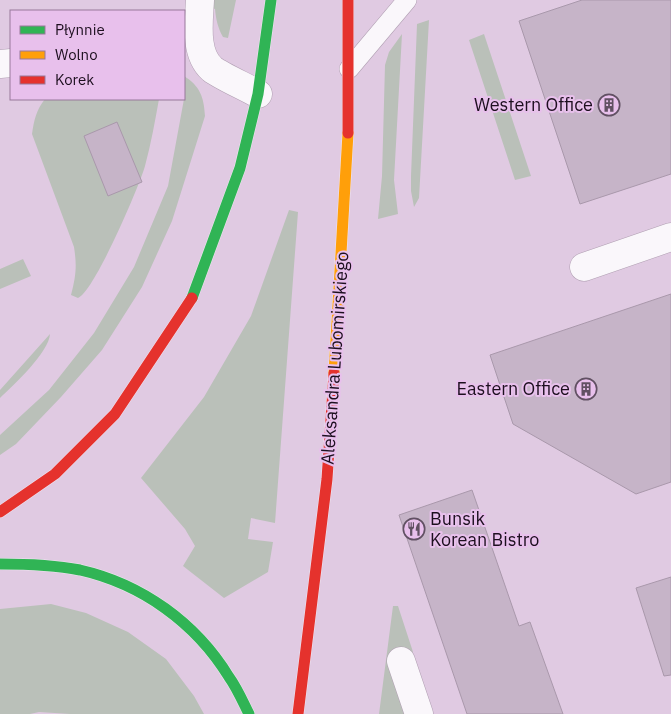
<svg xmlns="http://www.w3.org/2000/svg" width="671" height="714" font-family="'IBM Plex Sans',sans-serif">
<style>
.green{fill:#bac0b9}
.building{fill:#c6b4c8;stroke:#a998ab}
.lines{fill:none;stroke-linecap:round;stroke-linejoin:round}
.lane-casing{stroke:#b09fb2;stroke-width:20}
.street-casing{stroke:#b09fb2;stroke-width:29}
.fast-casing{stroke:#f1e7f2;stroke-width:12}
.slow-casing{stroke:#f1e7f2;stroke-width:12}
.jam-casing{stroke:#f1e7f2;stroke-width:12}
.lane{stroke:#faf7fb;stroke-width:19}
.street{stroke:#faf7fb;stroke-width:28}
.fast{stroke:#30b455;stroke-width:11}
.slow{stroke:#ff9f0a;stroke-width:11}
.jam{stroke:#e5322d;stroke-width:11}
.labels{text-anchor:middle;stroke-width:4;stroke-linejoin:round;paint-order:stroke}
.poi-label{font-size:18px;fill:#1d0f1f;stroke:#e8c0ec;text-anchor:end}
.street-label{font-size:18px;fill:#1d0f1f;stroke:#e8c0ec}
</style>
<rect width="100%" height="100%" fill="#e0cae2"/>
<!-- green -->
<path class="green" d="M 211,0 L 236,0 L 228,38 L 223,37 C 218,28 216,20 215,9 L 211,8 Z
M 429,20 L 419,198 L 414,207 L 411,191 L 411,176 L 417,24 Z
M 402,34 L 394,180 L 398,214 L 378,219 L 382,176 L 385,65 L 389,52 Z
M 484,34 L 531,176 L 515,180 L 469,40 Z
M 184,76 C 200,86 204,97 205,116 L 172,221 L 142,287 L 102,350 L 61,397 L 16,444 L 0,455 L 0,435 L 49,390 L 94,333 L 134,267 L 168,186 L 184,99 Z
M 45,99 L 159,99 C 155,121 151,144 145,166 C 139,187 94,292 78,298 L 71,295 C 76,276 77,266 74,247 L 32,134 C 34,121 36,110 45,99 Z
M 289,210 L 298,212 L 275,523 L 251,518 L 248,539 L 273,542 L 268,572 L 224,598 L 183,566 L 195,546 L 185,529 L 141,478 L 204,397 L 251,316 Z
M 23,259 L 31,276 L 0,289 L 0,269 Z
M 50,334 C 49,352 14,385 0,398 L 0,390 Z
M 51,604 L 86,613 L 128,632 L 166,659 L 194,696 L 204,714 L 70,714 L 39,712 L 30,714 L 0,714 L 0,609 Z
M 393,606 L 398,606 L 413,652 L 410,655 L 405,714 L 379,714 Z"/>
<!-- building -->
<path class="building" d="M 582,0 L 671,0 L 671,174 L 580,204 L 519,21 Z
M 117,122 L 142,182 L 108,196 L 84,136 Z
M 671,294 L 671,482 L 636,494 L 513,424 L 490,355 Z
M 472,490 L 519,626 L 530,622 L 563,714 L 467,714 L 399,515 Z
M 671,577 L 671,675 L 664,676 L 636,588 Z"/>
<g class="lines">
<!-- lane casing -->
<g class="lane-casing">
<path id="lane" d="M 349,69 L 407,0"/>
</g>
<!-- street casing -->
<g class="street-casing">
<path id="street" d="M 200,0 C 199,21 194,53 212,69 C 221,76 246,87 258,94
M 0,64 L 11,63
M 584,267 L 671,237
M 401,661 L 419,714"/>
</g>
<!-- fast casing -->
<g class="fast-casing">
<path id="fast" d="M 192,298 L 240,168 L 258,94 L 271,0
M 0,564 C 27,564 54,565 80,570 C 142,584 196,623 229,677 C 237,688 243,702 249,714"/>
</g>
<!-- slow casing -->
<g class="slow-casing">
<path id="slow" d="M 334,373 L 348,133"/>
</g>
<!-- jam casing -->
<g class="jam-casing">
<path id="jam" d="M 348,133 L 348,0
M 0,512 L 55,474 L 115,414 L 192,298
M 298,714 L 327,479 L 334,373"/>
</g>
<!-- lane -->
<use href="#lane" class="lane"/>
<!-- street -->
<use href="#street" class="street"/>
<!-- fast -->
<use href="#fast" class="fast"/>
<!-- slow -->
<use href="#slow" class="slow"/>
<!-- jam -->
<use href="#jam" class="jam"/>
</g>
<!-- icons -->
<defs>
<g id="building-ring" transform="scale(1.125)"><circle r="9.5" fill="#e8c0ec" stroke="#615063" stroke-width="1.5"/><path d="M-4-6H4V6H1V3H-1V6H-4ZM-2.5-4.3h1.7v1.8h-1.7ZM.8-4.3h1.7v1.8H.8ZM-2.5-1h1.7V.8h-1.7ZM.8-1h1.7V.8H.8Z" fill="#615063"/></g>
<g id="restaurant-ring" transform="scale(1.125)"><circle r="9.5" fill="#e8c0ec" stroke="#615063" stroke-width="1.5"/><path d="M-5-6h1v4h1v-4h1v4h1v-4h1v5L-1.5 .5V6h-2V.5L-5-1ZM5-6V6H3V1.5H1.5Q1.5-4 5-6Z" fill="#615063"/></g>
</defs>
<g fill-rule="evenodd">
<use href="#building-ring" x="609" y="105"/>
<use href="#building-ring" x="586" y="389"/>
<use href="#restaurant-ring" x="414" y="529"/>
</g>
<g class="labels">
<!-- poi labels -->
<g class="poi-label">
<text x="593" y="111">Western Office</text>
<text x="570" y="395">Eastern Office</text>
<text x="430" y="525" text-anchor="start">Bunsik<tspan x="430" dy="21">Korean Bistro</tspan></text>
</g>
<!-- street labels -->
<g class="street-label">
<text transform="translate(335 358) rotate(-86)" y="6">Aleksandra Lubomirskiego</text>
</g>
</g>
<!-- legend -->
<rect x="10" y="10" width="175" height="90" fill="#e8c0ec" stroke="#97799a"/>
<rect x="20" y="26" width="25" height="8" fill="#30b455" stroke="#97799a"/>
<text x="55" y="35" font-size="15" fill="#1d0f1f">Płynnie</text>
<rect x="20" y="51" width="25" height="8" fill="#ff9f0a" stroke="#97799a"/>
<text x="55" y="60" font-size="15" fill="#1d0f1f">Wolno</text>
<rect x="20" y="76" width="25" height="8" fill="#e5322d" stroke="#97799a"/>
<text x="55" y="85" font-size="15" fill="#1d0f1f">Korek</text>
</svg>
